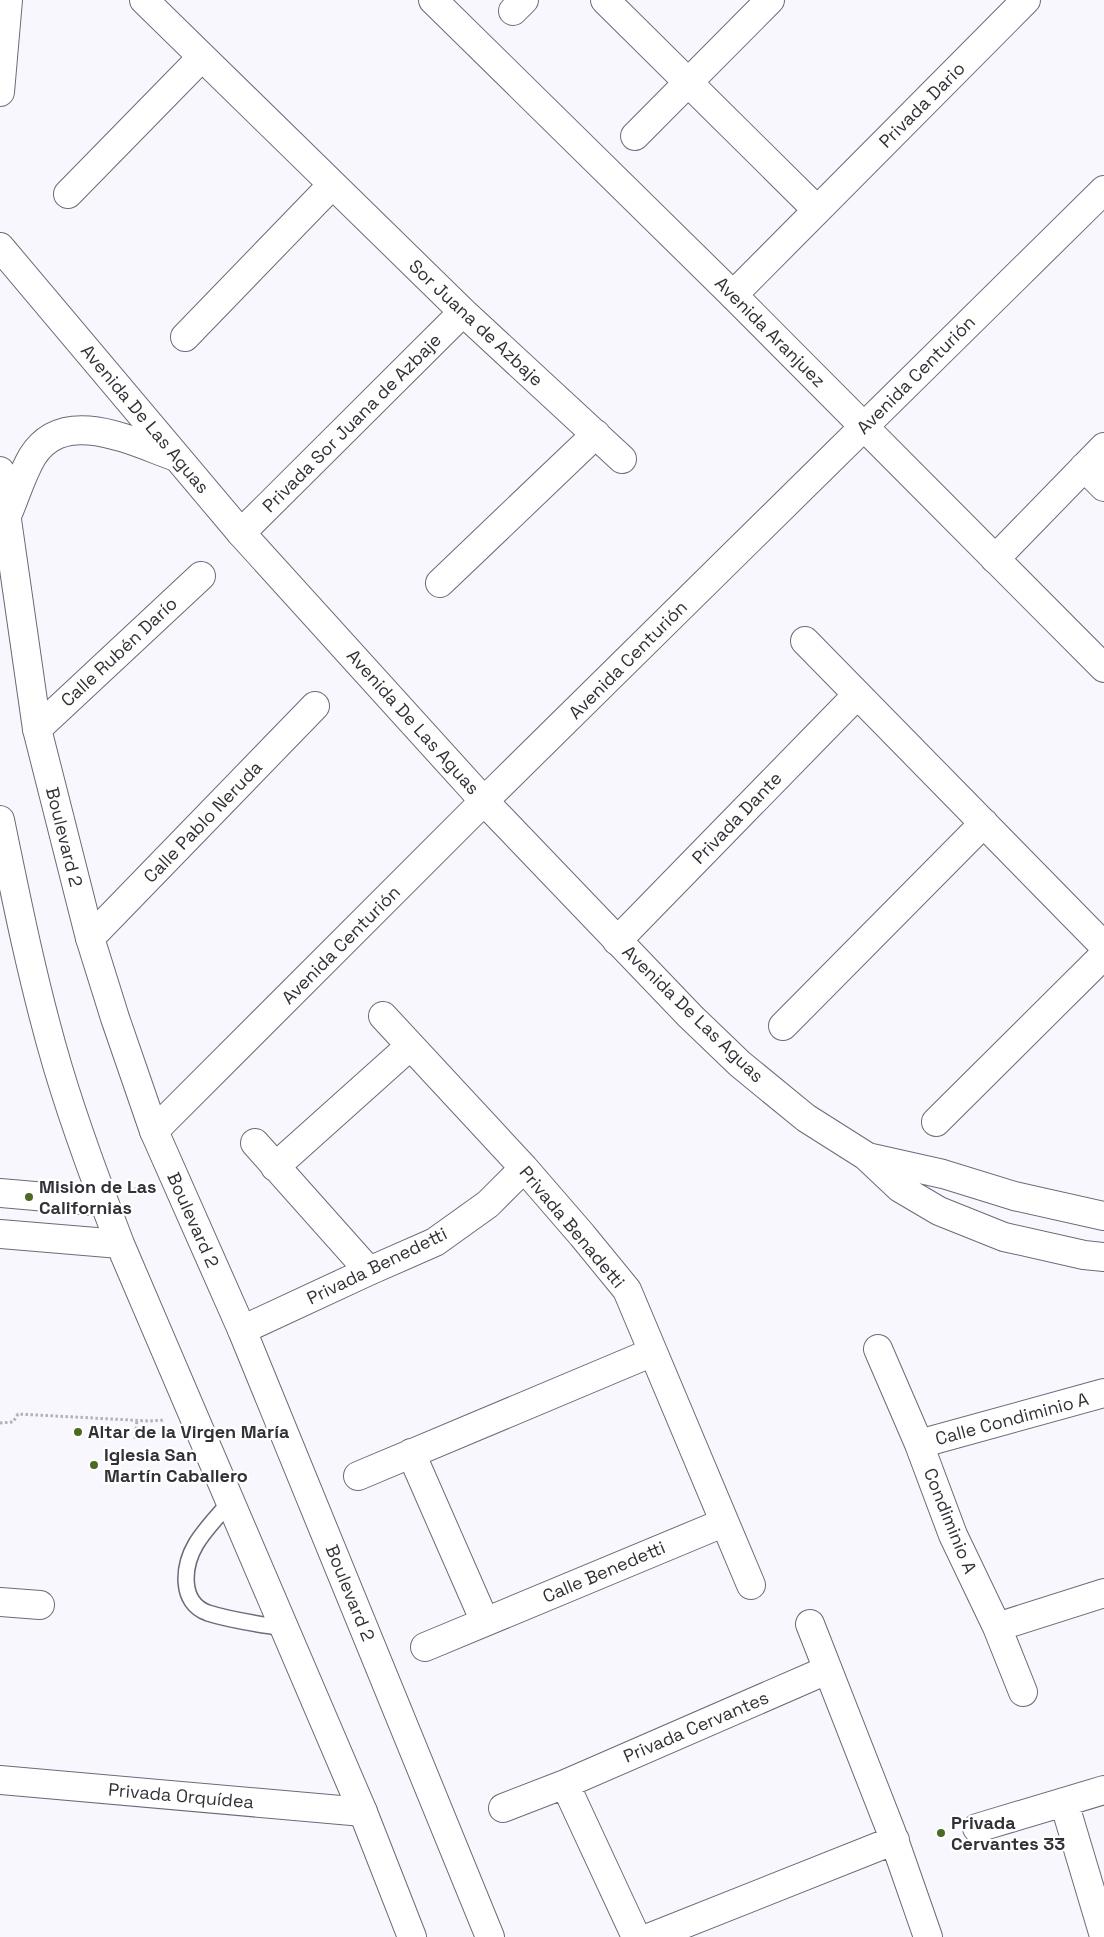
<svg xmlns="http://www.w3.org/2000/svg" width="1104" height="1937" font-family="'Space Grotesk',sans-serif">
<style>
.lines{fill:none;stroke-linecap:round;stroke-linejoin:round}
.lane-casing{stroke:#6d6a79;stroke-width:18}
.street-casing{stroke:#6d6a79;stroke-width:30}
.secondary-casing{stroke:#6d6a79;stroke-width:30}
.path{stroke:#b3b2b8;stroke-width:3;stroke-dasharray:2.5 2.5;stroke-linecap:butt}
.lane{stroke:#fff;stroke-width:15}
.street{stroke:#fff;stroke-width:28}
.secondary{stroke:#fff;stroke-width:28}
.poi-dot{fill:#4a6b21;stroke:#fff;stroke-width:2}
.labels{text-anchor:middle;stroke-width:4.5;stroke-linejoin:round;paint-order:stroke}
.street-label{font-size:18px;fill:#323137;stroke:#fff}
.poi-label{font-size:18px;font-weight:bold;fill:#323137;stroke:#fff;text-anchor:start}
</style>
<rect width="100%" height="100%" fill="#f9f7fe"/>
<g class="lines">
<!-- lane casing -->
<g class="lane-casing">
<path id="lane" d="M 230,1502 C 219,1515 205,1529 196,1544 C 183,1566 179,1603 208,1613 C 233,1621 259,1624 284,1628"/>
</g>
<!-- street casing -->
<g class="street-casing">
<path id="street" d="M 144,0 L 463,312 L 622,459
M 605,0 L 817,210
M 513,11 L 524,0
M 635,136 L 770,0
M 68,194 L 202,57
M 733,295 L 1026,0
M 185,337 L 332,185
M 1084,467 L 1104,487
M 241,533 L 463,312
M 995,559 L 1104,447
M 440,583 L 596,434
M 805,641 L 1104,946
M 37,729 L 201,576
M 90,938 L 315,706
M 617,941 L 857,695
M 383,1016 L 524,1168 L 582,1235 L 627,1290 L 751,1585
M 783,1026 L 984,823
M 936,1122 L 1104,955
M 154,1131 L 484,801 L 1104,190
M 255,1143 L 369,1271
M 275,1167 L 410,1046
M 242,1330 L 369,1271 L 435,1242 L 488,1204 L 524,1168
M 878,1349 L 919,1444 L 953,1535 L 997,1627 L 1023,1692
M 919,1444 L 1104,1393
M 411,1453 L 485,1622
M 358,1476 L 653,1352
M 0,1602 L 40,1605
M 810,1624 L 891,1831 L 928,1937
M 997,1627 L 1104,1593
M 425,1647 L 723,1523
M 0,1780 L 363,1812
M 565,1784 L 636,1937
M 1064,1802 L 1104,1936
M 503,1808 L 565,1784 L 827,1670
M 977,1828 L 1104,1790
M 651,1937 L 895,1840"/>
</g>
<!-- secondary casing -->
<g class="secondary-casing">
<path id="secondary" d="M 433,0 L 733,295 L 1104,668
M 0,92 L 8,0
M 0,247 L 241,533 L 484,801 L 690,1016 L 740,1064 L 806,1118 L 866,1156 L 900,1188 L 939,1211 L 1004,1237 L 1084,1255 L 1104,1257
M 0,471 L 37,729 L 90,938 L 115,1018 L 154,1131 L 242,1330 L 490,1937
M 6,518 C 15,498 21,476 32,457 C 64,405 133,442 176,457
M 0,820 C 17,903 34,987 58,1068 C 76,1128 98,1186 120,1244 L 363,1812 L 412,1937
M 867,1157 L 943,1174 L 1014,1196 L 1104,1216
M 0,1193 L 104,1202
M 0,1234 L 120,1244"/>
</g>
<!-- path -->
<path class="path" d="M 130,1191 L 145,1185
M 0,1423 L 13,1422 L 18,1414 L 149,1421 L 165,1420
M 135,1439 L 137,1420"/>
<!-- lane -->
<use href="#lane" class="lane"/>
<!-- street -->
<use href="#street" class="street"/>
<!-- secondary -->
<use href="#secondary" class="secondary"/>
</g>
<!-- markers -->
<g class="poi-dot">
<circle cx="29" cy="1197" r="5"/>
<circle cx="78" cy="1432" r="5"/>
<circle cx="94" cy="1465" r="5"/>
<circle cx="941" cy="1833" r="5"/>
</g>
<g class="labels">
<!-- street labels -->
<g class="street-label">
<text transform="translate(922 105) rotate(-45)" y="6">Privada Dario</text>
<text transform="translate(476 323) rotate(43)" y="6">Sor Juana de Azbaje</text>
<text transform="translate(770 332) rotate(45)" y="6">Avenida Aranjuez</text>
<text transform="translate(916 375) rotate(-45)" y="6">Avenida Centurión</text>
<text transform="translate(145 419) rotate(50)" y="6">Avenida De Las Aguas</text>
<text transform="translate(352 423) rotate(-45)" y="6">Privada Sor Juana de Azbaje</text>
<text transform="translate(119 652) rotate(-43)" y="6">Calle Rubén Darío</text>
<text transform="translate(628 660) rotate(-45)" y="6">Avenida Centurión</text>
<text transform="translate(413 722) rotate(48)" y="6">Avenida De Las Aguas</text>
<text transform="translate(737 818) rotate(-46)" y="6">Privada Dante</text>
<text transform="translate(203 822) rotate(-46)" y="6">Calle Pablo Neruda</text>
<text transform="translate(64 837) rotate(76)" y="6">Boulevard 2</text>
<text transform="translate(341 945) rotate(-45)" y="6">Avenida Centurión</text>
<text transform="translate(693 1014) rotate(44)" y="6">Avenida De Las Aguas</text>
<text transform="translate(193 1220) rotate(66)" y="6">Boulevard 2</text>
<text transform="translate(572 1227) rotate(50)" y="6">Privada Benadetti</text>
<text transform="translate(377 1266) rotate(-26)" y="6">Privada Benedetti</text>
<text transform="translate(1012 1419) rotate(-15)" y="6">Calle Condiminio A</text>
<text transform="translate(950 1521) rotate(68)" y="6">Condiminio A</text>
<text transform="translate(604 1572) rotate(-23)" y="6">Calle Benedetti</text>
<text transform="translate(350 1593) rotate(68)" y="6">Boulevard 2</text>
<text transform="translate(696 1727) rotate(-23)" y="6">Privada Cervantes</text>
<text transform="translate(181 1796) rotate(5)" y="6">Privada Orquídea</text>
</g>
<!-- poi labels -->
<g class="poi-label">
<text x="39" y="1193">Mision de Las<tspan x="39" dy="21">Californias</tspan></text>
<text x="88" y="1438">Altar de la Virgen María</text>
<text x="104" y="1461">Iglesia San<tspan x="104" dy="21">Martín Caballero</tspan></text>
<text x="951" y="1829">Privada<tspan x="951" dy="21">Cervantes 33</tspan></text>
</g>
</g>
</svg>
